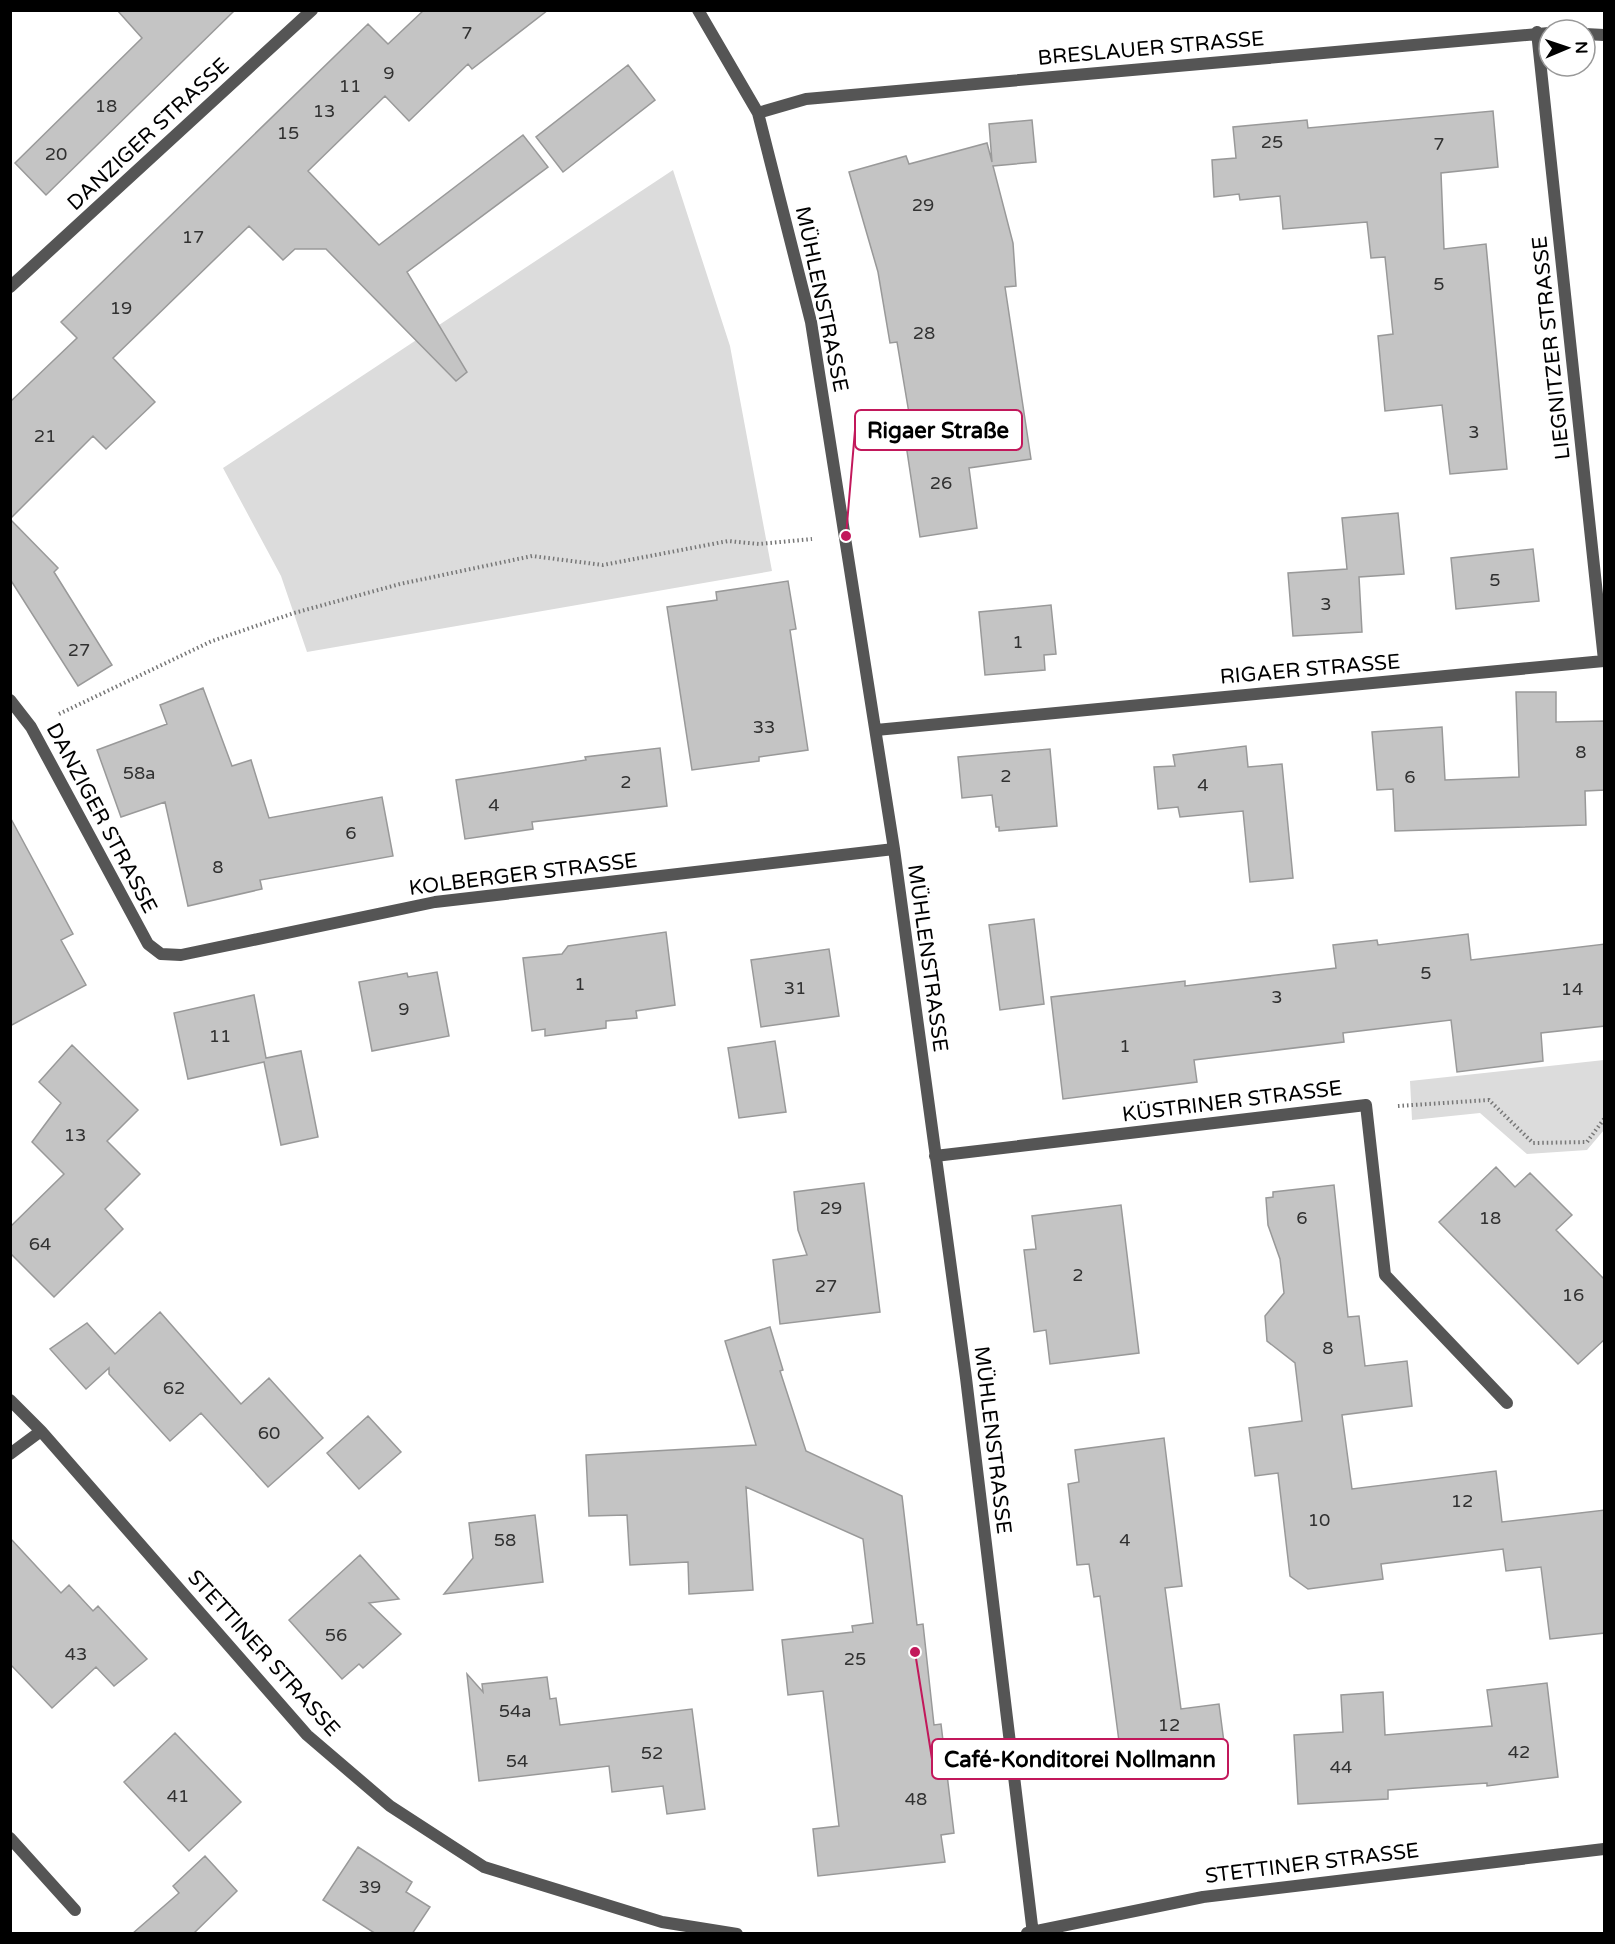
<svg xmlns="http://www.w3.org/2000/svg" width="1615" height="1944" font-family="'Varela Round',sans-serif">
<style>
.green{fill:#dcdcdc}
.building{fill:#c4c4c4;stroke:#999;stroke-width:1.5}
.lines{fill:none;stroke-linecap:round;stroke-linejoin:round}
.path{stroke:#777;stroke-width:4;stroke-dasharray:1.5 3;stroke-linecap:butt}
.minor{stroke:#555;stroke-width:12}
.labels{text-anchor:middle;stroke-width:5;stroke-linejoin:round;paint-order:stroke}
.number-label{font-size:18px;fill:#313131}
.street-label{font-size:21px;fill:#000;stroke:#fff}
.leader{fill:none;stroke:#c2185b;stroke-width:2}
.callout-dot{fill:#c2185b;stroke:#fff;stroke-width:2}
.callout{fill:#fff;stroke:#c2185b;stroke-width:2}
.callout-label{font-size:22px;text-anchor:middle;font-weight:bold;fill:#000}
</style>
<rect width="100%" height="100%" fill="#fff"/>
<!-- green -->
<path class="green" d="M 673,170 L 730,346 L 772,571 L 307,652 L 281,576 L 223,468 Z
M 1604,1060 L 1604,1130 L 1587,1150 L 1527,1154 L 1480,1113 L 1412,1120 L 1410,1081 Z"/>
<!-- building -->
<path class="building" d="M 117,10 L 235,10 L 46,195 L 15,163 L 142,38 Z
M 424,10 L 548,10 L 472,69 L 468,64 L 409,121 L 385,96 L 308,171 L 379,245 L 523,135 L 548,167 L 407,272 L 467,372 L 456,381 L 326,249 L 295,249 L 283,260 L 249,226 L 113,358 L 155,402 L 106,449 L 93,436 L 10,519 L 10,402 L 77,338 L 61,322 L 368,24 L 388,44 Z
M 628,65 L 655,100 L 563,172 L 536,137 Z
M 1493,111 L 1498,167 L 1441,173 L 1444,249 L 1486,244 L 1507,469 L 1450,474 L 1442,405 L 1385,411 L 1378,336 L 1393,334 L 1385,257 L 1371,258 L 1367,222 L 1283,229 L 1280,196 L 1240,200 L 1239,194 L 1214,197 L 1212,160 L 1236,158 L 1233,127 L 1307,120 L 1308,128 Z
M 1032,120 L 1036,162 L 993,166 L 1013,243 L 1016,286 L 1005,287 L 1031,459 L 969,468 L 977,528 L 920,537 L 905,438 L 913,437 L 897,342 L 890,343 L 878,272 L 849,172 L 906,156 L 909,164 L 987,143 L 992,162 L 989,124 Z
M 1398,513 L 1404,574 L 1359,577 L 1362,632 L 1293,636 L 1288,573 L 1347,569 L 1342,518 Z
M 10,519 L 58,568 L 54,572 L 112,665 L 78,686 L 10,579 Z
M 1533,549 L 1539,601 L 1456,609 L 1451,558 Z
M 788,581 L 796,629 L 790,630 L 808,750 L 759,757 L 759,761 L 692,770 L 667,607 L 717,600 L 716,592 Z
M 1051,605 L 1056,654 L 1044,655 L 1045,670 L 985,675 L 979,612 Z
M 203,688 L 232,766 L 251,760 L 269,818 L 382,797 L 393,856 L 260,880 L 262,889 L 188,906 L 165,802 L 121,817 L 97,750 L 167,724 L 160,705 Z
M 1516,692 L 1556,692 L 1556,722 L 1605,721 L 1605,790 L 1585,791 L 1586,825 L 1395,831 L 1393,789 L 1377,790 L 1372,732 L 1442,727 L 1445,780 L 1519,777 Z
M 1246,746 L 1248,767 L 1282,764 L 1293,878 L 1250,882 L 1243,811 L 1180,817 L 1178,807 L 1158,809 L 1154,767 L 1175,766 L 1173,755 Z
M 660,748 L 667,806 L 532,822 L 533,829 L 465,839 L 456,780 L 586,760 L 585,757 Z
M 1050,749 L 1057,826 L 999,831 L 999,827 L 996,827 L 992,795 L 962,798 L 958,757 Z
M 10,817 L 73,934 L 61,940 L 86,985 L 10,1026 Z
M 1034,919 L 1044,1004 L 1000,1010 L 989,925 Z
M 666,932 L 675,1005 L 636,1011 L 637,1018 L 606,1021 L 606,1028 L 545,1036 L 545,1029 L 532,1031 L 523,958 L 562,954 L 568,946 Z
M 1468,934 L 1471,960 L 1605,944 L 1605,1026 L 1541,1033 L 1543,1061 L 1457,1072 L 1451,1020 L 1343,1033 L 1344,1042 L 1194,1060 L 1197,1082 L 1063,1099 L 1051,997 L 1185,981 L 1185,986 L 1336,968 L 1333,945 L 1377,940 L 1378,945 Z
M 829,949 L 839,1016 L 761,1027 L 751,960 Z
M 437,972 L 449,1036 L 372,1051 L 359,982 L 407,973 L 408,977 Z
M 254,995 L 266,1058 L 301,1051 L 318,1137 L 281,1145 L 264,1062 L 188,1079 L 174,1013 Z
M 775,1041 L 786,1112 L 739,1118 L 728,1048 Z
M 72,1045 L 138,1110 L 107,1141 L 140,1174 L 105,1209 L 123,1229 L 54,1297 L 10,1253 L 10,1227 L 64,1174 L 32,1142 L 61,1103 L 39,1082 Z
M 1496,1167 L 1515,1187 L 1530,1173 L 1572,1215 L 1556,1230 L 1605,1280 L 1605,1339 L 1578,1364 L 1439,1222 Z
M 864,1183 L 880,1312 L 780,1324 L 773,1260 L 807,1255 L 798,1230 L 794,1192 Z
M 1334,1185 L 1348,1317 L 1359,1316 L 1365,1366 L 1407,1361 L 1412,1406 L 1342,1415 L 1352,1489 L 1496,1471 L 1502,1522 L 1605,1510 L 1605,1633 L 1550,1639 L 1541,1567 L 1506,1571 L 1503,1549 L 1381,1564 L 1383,1579 L 1308,1589 L 1290,1576 L 1278,1473 L 1255,1476 L 1249,1428 L 1302,1421 L 1295,1363 L 1267,1341 L 1265,1316 L 1284,1293 L 1280,1259 L 1268,1225 L 1266,1198 L 1273,1197 L 1273,1192 Z
M 1121,1205 L 1139,1353 L 1050,1364 L 1046,1330 L 1034,1332 L 1024,1250 L 1036,1249 L 1032,1216 Z
M 160,1312 L 241,1404 L 269,1378 L 323,1438 L 268,1487 L 201,1413 L 170,1441 L 109,1374 L 109,1368 L 86,1389 L 50,1349 L 87,1323 L 115,1354 Z
M 770,1327 L 783,1370 L 780,1371 L 806,1451 L 902,1496 L 917,1625 L 923,1624 L 934,1725 L 941,1724 L 954,1833 L 941,1835 L 945,1862 L 818,1876 L 813,1829 L 839,1826 L 823,1691 L 788,1695 L 782,1640 L 853,1632 L 852,1626 L 873,1623 L 863,1539 L 746,1487 L 753,1590 L 689,1594 L 688,1562 L 630,1565 L 627,1515 L 589,1516 L 586,1455 L 756,1445 L 725,1341 Z
M 368,1416 L 401,1452 L 359,1489 L 327,1453 Z
M 1164,1438 L 1182,1586 L 1165,1588 L 1181,1709 L 1219,1704 L 1225,1750 L 1127,1762 L 1126,1748 L 1120,1749 L 1100,1596 L 1094,1597 L 1089,1564 L 1077,1565 L 1068,1484 L 1079,1482 L 1075,1450 Z
M 535,1515 L 543,1582 L 444,1594 L 473,1558 L 469,1523 Z
M 10,1538 L 61,1593 L 69,1585 L 93,1611 L 98,1606 L 147,1659 L 114,1686 L 96,1667 L 52,1708 L 10,1664 Z
M 360,1555 L 399,1599 L 369,1603 L 401,1634 L 363,1668 L 359,1664 L 342,1679 L 289,1620 Z
M 467,1674 L 483,1692 L 482,1684 L 547,1677 L 550,1699 L 556,1698 L 560,1725 L 692,1709 L 705,1809 L 667,1814 L 663,1786 L 612,1792 L 609,1766 L 479,1781 Z
M 1547,1683 L 1558,1777 L 1487,1786 L 1487,1783 L 1388,1790 L 1388,1799 L 1298,1804 L 1294,1735 L 1343,1732 L 1341,1695 L 1383,1692 L 1385,1735 L 1492,1726 L 1487,1690 Z
M 175,1733 L 241,1802 L 189,1851 L 124,1782 Z
M 358,1847 L 412,1882 L 406,1892 L 430,1907 L 412,1934 L 376,1934 L 323,1900 Z
M 205,1856 L 237,1891 L 193,1934 L 132,1934 L 179,1893 L 173,1886 Z"/>
<g class="lines">
<!-- path -->
<path class="path" d="M 59,714 L 212,641 L 294,613 L 400,584 L 532,556 L 603,565 L 728,541 L 759,544 L 812,539
M 1398,1106 L 1489,1100 L 1533,1143 L 1587,1142 L 1604,1119"/>
<!-- minor -->
<path class="minor" d="M 698,10 L 758,113 L 811,322 L 894,849 L 966,1378 L 1033,1934
M 1537,32 L 1604,660
M 1585,34 L 1604,35
M 758,113 L 806,99 L 1549,33
M 10,287 L 312,10
M 10,700 L 31,727 L 148,944 L 161,954 L 181,955 L 435,902 L 894,849
M 876,730 L 1604,661
M 935,1156 L 1366,1105 L 1385,1275 L 1507,1403
M 10,1400 L 41,1431 L 307,1735 L 390,1806 L 484,1867 L 662,1922 L 737,1934
M 10,1454 L 41,1431
M 10,1838 L 75,1910
M 1027,1933 L 1203,1897 L 1604,1849"/>
</g>
<g class="labels">
<!-- number labels -->
<g class="number-label">
<text x="467" y="39">7</text>
<text x="389" y="79">9</text>
<text x="350" y="92">11</text>
<text x="106" y="112">18</text>
<text x="324" y="117">13</text>
<text x="288" y="139">15</text>
<text x="1272" y="148">25</text>
<text x="1439" y="150">7</text>
<text x="56" y="160">20</text>
<text x="923" y="211">29</text>
<text x="193" y="243">17</text>
<text x="1439" y="290">5</text>
<text x="121" y="314">19</text>
<text x="924" y="339">28</text>
<text x="1474" y="438">3</text>
<text x="45" y="442">21</text>
<text x="941" y="489">26</text>
<text x="1495" y="586">5</text>
<text x="1326" y="610">3</text>
<text x="1018" y="648">1</text>
<text x="79" y="656">27</text>
<text x="764" y="733">33</text>
<text x="1581" y="758">8</text>
<text x="139" y="779">58a</text>
<text x="1006" y="782">2</text>
<text x="1410" y="783">6</text>
<text x="626" y="788">2</text>
<text x="1203" y="791">4</text>
<text x="494" y="811">4</text>
<text x="351" y="839">6</text>
<text x="218" y="873">8</text>
<text x="1426" y="979">5</text>
<text x="580" y="990">1</text>
<text x="795" y="994">31</text>
<text x="1572" y="995">14</text>
<text x="1277" y="1003">3</text>
<text x="404" y="1015">9</text>
<text x="220" y="1042">11</text>
<text x="1125" y="1052">1</text>
<text x="75" y="1141">13</text>
<text x="831" y="1214">29</text>
<text x="1302" y="1224">6</text>
<text x="1490" y="1224">18</text>
<text x="40" y="1250">64</text>
<text x="1078" y="1281">2</text>
<text x="826" y="1292">27</text>
<text x="1573" y="1301">16</text>
<text x="1328" y="1354">8</text>
<text x="174" y="1394">62</text>
<text x="269" y="1439">60</text>
<text x="1462" y="1507">12</text>
<text x="1319" y="1526">10</text>
<text x="505" y="1546">58</text>
<text x="1125" y="1546">4</text>
<text x="336" y="1641">56</text>
<text x="76" y="1660">43</text>
<text x="855" y="1665">25</text>
<text x="515" y="1717">54a</text>
<text x="1169" y="1731">12</text>
<text x="1519" y="1758">42</text>
<text x="652" y="1759">52</text>
<text x="517" y="1767">54</text>
<text x="1341" y="1773">44</text>
<text x="178" y="1802">41</text>
<text x="916" y="1805">48</text>
<text x="370" y="1893">39</text>
</g>
<!-- street labels -->
<g class="street-label">
<text transform="translate(1151 48) rotate(-5)" y="7">BRESLAUER STRASSE</text>
<text transform="translate(148 134) rotate(-43)" y="7">DANZIGER STRASSE</text>
<text transform="translate(822 299) rotate(78)" y="7">MÜHLENSTRASSE</text>
<text transform="translate(1551 348) rotate(-96)" y="7">LIEGNITZER STRASSE</text>
<text transform="translate(1310 669) rotate(-5)" y="7">RIGAER STRASSE</text>
<text transform="translate(102 818) rotate(62)" y="7">DANZIGER STRASSE</text>
<text transform="translate(523 874) rotate(-7)" y="7">KOLBERGER STRASSE</text>
<text transform="translate(928 958) rotate(82)" y="7">MÜHLENSTRASSE</text>
<text transform="translate(1232 1101) rotate(-7)" y="7">KÜSTRINER STRASSE</text>
<text transform="translate(993 1440) rotate(83)" y="7">MÜHLENSTRASSE</text>
<text transform="translate(264 1653) rotate(48)" y="7">STETTINER STRASSE</text>
<text transform="translate(1312 1863) rotate(-7)" y="7">STETTINER STRASSE</text>
</g>
</g>
<!-- callouts -->
<path class="leader" d="M846 536L855 430M915 1652L932 1759"/>
<g class="callout-dot">
<circle cx="846" cy="536" r="6"/>
<circle cx="915" cy="1652" r="6"/>
</g>
<g class="callout">
<rect x="855" y="410" width="167" height="40" rx="6"/>
<rect x="932" y="1739" width="296" height="40" rx="6"/>
</g>
<g class="callout-label">
<text x="938" y="438">Rigaer Straße</text>
<text x="1080" y="1767">Café-Konditorei Nollmann</text>
</g>
<!-- border -->
<rect width="1615" height="1944" fill="none" stroke="#000000" stroke-width="24"/>
<!-- north arrow -->
<g transform="translate(1567 48) rotate(88)"><circle r="28" fill="#ffffff" stroke="#999999" stroke-width="1.5"/>
<path d="M0-4.5L10 22L0 15L-10 22Z" fill="#000000"/>
<text y="-9" font-size="16" font-weight="bold" text-anchor="middle" fill="#000000">N</text>
</g>
</svg>
